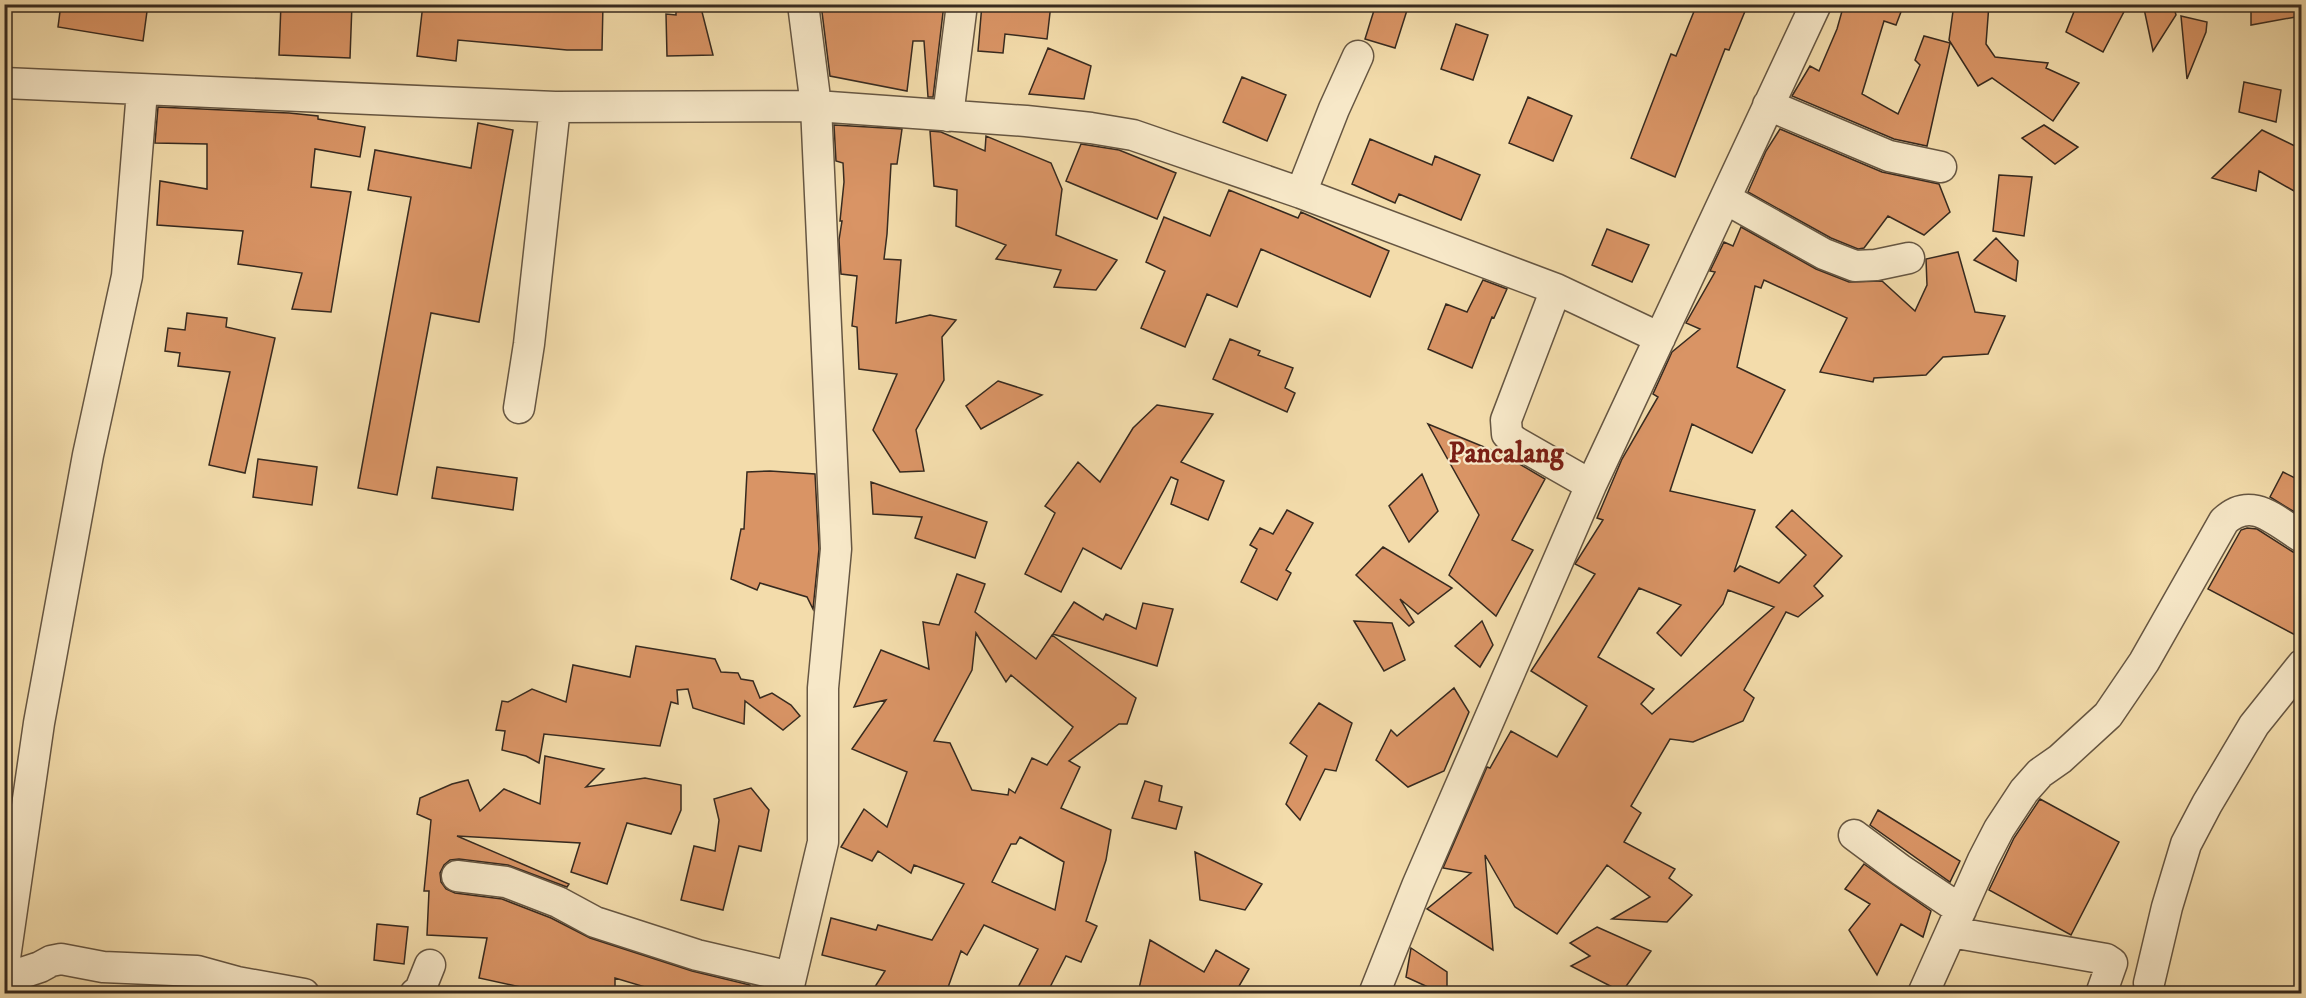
<svg xmlns="http://www.w3.org/2000/svg" width="2306" height="998" font-family="'IM FELL DW Pica',serif">
<style>
.building{fill:#d99465;stroke:#372a1f;stroke-width:1.5;fill-rule:evenodd}
.lines{fill:none;stroke-linecap:round;stroke-linejoin:round}
.minor-casing{stroke:#665642;stroke-width:33}
.minor{stroke:#f7e8c8;stroke-width:30}
.labels{text-anchor:middle;stroke-width:4.5;stroke-linejoin:round;paint-order:stroke}
.quarter-label{font-size:28px;font-weight:bold;fill:#7a1f14;stroke:#f7e8c8}
</style>
<rect width="100%" height="100%" fill="#f3dcab"/>
<filter id="stains"><feTurbulence type="fractalNoise" baseFrequency=".00333" numOctaves="4"/><feColorMatrix values="0 0 0 0 .2 0 0 0 0 .09 0 0 0 0 .02 0 0 0 .5 -.17"/></filter>
<radialGradient id="worn" r=".72"><stop offset=".6" stop-color="#630" stop-opacity="0"/><stop offset="1" stop-color="#630" stop-opacity=".3"/></radialGradient>
<!-- building -->
<path class="building" d="M 61,4 L 148,4 L 143,41 L 58,27 Z
M 281,4 L 352,4 L 350,58 L 279,55 Z
M 423,4 L 603,4 L 602,50 L 567,50 L 458,40 L 456,61 L 417,56 Z
M 676,4 L 700,4 L 713,55 L 667,56 L 666,14 L 676,15 Z
M 821,4 L 944,4 L 933,97 L 928,97 L 924,41 L 913,41 L 907,91 L 830,76 Z
M 982,4 L 1051,4 L 1047,39 L 1005,34 L 1003,53 L 978,51 Z
M 1376,4 L 1409,4 L 1395,48 L 1365,39 Z
M 1697,4 L 1748,4 L 1729,50 L 1725,49 L 1675,177 L 1631,158 L 1671,54 L 1676,56 Z
M 1844,4 L 1904,4 L 1896,25 L 1884,21 L 1862,94 L 1898,114 L 1920,65 L 1915,60 L 1924,36 L 1950,43 L 1927,146 L 1894,139 L 1792,96 L 1810,66 L 1819,71 L 1837,29 Z
M 1954,4 L 1989,4 L 1986,44 L 1995,57 L 2048,63 L 2046,68 L 2079,83 L 2053,121 L 1992,78 L 1978,86 L 1949,40 Z
M 2077,4 L 2128,4 L 2103,52 L 2066,32 Z
M 2143,4 L 2173,4 L 2176,15 L 2153,51 Z
M 2251,4 L 2301,4 L 2301,16 L 2251,25 Z
M 2181,16 L 2207,22 L 2206,32 L 2187,79 Z
M 1456,24 L 1488,35 L 1473,80 L 1441,69 Z
M 1048,48 L 1091,66 L 1084,99 L 1029,94 Z
M 1242,77 L 1286,95 L 1267,141 L 1223,122 Z
M 2244,82 L 2281,90 L 2276,122 L 2239,112 Z
M 1528,97 L 1572,116 L 1553,161 L 1509,143 Z
M 158,107 L 289,113 L 318,116 L 318,119 L 365,127 L 360,157 L 315,149 L 311,187 L 351,192 L 331,312 L 292,309 L 302,273 L 238,264 L 243,231 L 157,225 L 160,181 L 207,189 L 207,144 L 155,143 Z
M 478,123 L 513,130 L 479,322 L 431,313 L 397,495 L 358,488 L 411,197 L 368,190 L 375,150 L 471,168 Z
M 834,125 L 902,129 L 897,164 L 891,164 L 887,234 L 884,259 L 901,260 L 896,323 L 930,315 L 956,320 L 942,337 L 944,380 L 916,430 L 924,471 L 900,472 L 873,430 L 897,374 L 859,369 L 857,327 L 852,326 L 857,276 L 841,274 L 839,240 L 842,221 L 840,221 L 844,182 L 843,163 L 836,161 Z
M 2044,125 L 2078,147 L 2055,164 L 2022,138 Z
M 1780,129 L 1882,172 L 1939,184 L 1950,212 L 1924,235 L 1888,216 L 1864,248 L 1858,249 L 1831,238 L 1748,192 L 1766,151 Z
M 2262,130 L 2301,149 L 2301,195 L 2259,171 L 2256,191 L 2212,178 Z
M 930,131 L 941,132 L 985,151 L 986,136 L 1051,163 L 1062,189 L 1056,235 L 1117,260 L 1096,290 L 1054,287 L 1061,270 L 996,259 L 1006,245 L 956,226 L 957,190 L 934,186 Z
M 1370,139 L 1432,165 L 1435,156 L 1480,175 L 1461,220 L 1399,194 L 1395,203 L 1352,184 Z
M 1081,144 L 1119,150 L 1176,173 L 1157,219 L 1066,181 Z
M 1999,175 L 2032,177 L 2024,236 L 1993,231 Z
M 1229,190 L 1298,218 L 1301,212 L 1389,251 L 1370,297 L 1261,249 L 1237,307 L 1207,294 L 1185,347 L 1141,328 L 1165,271 L 1146,262 L 1164,217 L 1210,236 Z
M 1741,227 L 1816,269 L 1849,282 L 1882,281 L 1915,311 L 1927,285 L 1926,259 L 1958,252 L 1975,312 L 2005,316 L 1988,354 L 1943,357 L 1926,375 L 1874,378 L 1873,382 L 1820,372 L 1847,318 L 1764,280 L 1761,288 L 1755,286 L 1737,367 L 1785,390 L 1752,453 L 1692,424 L 1670,491 L 1755,510 L 1734,572 L 1740,566 L 1779,583 L 1806,555 L 1776,527 L 1792,510 L 1842,556 L 1814,586 L 1823,596 L 1798,617 L 1786,612 L 1744,690 L 1754,698 L 1743,721 L 1693,742 L 1670,739 L 1631,806 L 1641,813 L 1624,842 L 1675,869 L 1669,878 L 1692,895 L 1667,922 L 1612,919 L 1650,897 L 1607,865 L 1557,934 L 1515,907 L 1485,855 L 1493,950 L 1427,909 L 1471,873 L 1443,868 L 1487,767 L 1490,768 L 1511,731 L 1557,757 L 1587,706 L 1531,671 L 1595,574 L 1575,564 L 1603,520 L 1597,518 L 1622,459 L 1658,397 L 1653,394 L 1672,352 L 1700,329 L 1686,323 L 1715,272 L 1710,271 L 1724,242 L 1733,246 ZM 1639,588 L 1681,605 L 1657,633 L 1681,656 L 1723,604 L 1728,590 L 1774,607 L 1652,714 L 1641,704 L 1654,689 L 1598,657 Z
M 1607,229 L 1649,245 L 1632,282 L 1592,265 Z
M 1996,238 L 2018,261 L 2016,281 L 1974,260 Z
M 1483,280 L 1507,289 L 1494,318 L 1492,317 L 1472,368 L 1428,349 L 1446,304 L 1467,312 Z
M 187,313 L 227,318 L 226,327 L 275,338 L 245,473 L 209,465 L 230,372 L 178,366 L 180,353 L 165,351 L 168,328 L 185,330 Z
M 1230,339 L 1260,351 L 1258,355 L 1293,368 L 1285,388 L 1295,393 L 1287,412 L 1213,379 Z
M 998,381 L 1042,395 L 981,429 L 966,406 Z
M 1157,405 L 1213,414 L 1181,462 L 1224,481 L 1208,520 L 1171,504 L 1178,480 L 1171,477 L 1121,569 L 1083,548 L 1061,592 L 1025,574 L 1055,513 L 1045,506 L 1078,462 L 1100,482 L 1133,428 Z
M 1428,424 L 1506,456 L 1545,479 L 1512,540 L 1533,550 L 1496,616 L 1449,575 L 1479,515 Z
M 258,459 L 317,467 L 312,505 L 253,497 Z
M 437,467 L 517,478 L 513,510 L 432,498 Z
M 770,471 L 815,474 L 819,549 L 813,609 L 807,597 L 760,583 L 757,590 L 731,579 L 741,529 L 744,529 L 747,472 Z
M 2283,472 L 2301,481 L 2301,516 L 2270,497 Z
M 1422,474 L 1438,511 L 1409,542 L 1389,506 Z
M 871,482 L 987,522 L 975,558 L 915,538 L 922,517 L 873,514 Z
M 1287,510 L 1313,523 L 1286,570 L 1291,573 L 1277,600 L 1241,582 L 1257,549 L 1250,545 L 1260,528 L 1273,534 Z
M 2247,528 L 2257,529 L 2293,552 L 2301,554 L 2301,638 L 2208,589 L 2241,530 Z
M 1383,547 L 1452,588 L 1418,614 L 1400,599 L 1414,622 L 1409,626 L 1356,575 Z
M 957,574 L 985,584 L 975,612 L 1036,659 L 1052,635 L 1136,698 L 1127,724 L 1119,724 L 1069,761 L 1080,767 L 1061,808 L 1111,830 L 1106,860 L 1086,921 L 1097,926 L 1081,962 L 1066,956 L 1047,993 L 1015,993 L 1038,949 L 984,925 L 967,955 L 961,951 L 946,993 L 871,993 L 885,971 L 822,955 L 831,918 L 876,930 L 878,925 L 932,940 L 964,884 L 914,865 L 911,873 L 878,851 L 872,861 L 841,847 L 864,809 L 887,827 L 907,772 L 852,749 L 886,700 L 854,707 L 881,650 L 929,669 L 923,622 L 939,625 ZM 976,633 L 1006,682 L 1011,675 L 1073,727 L 1047,765 L 1032,758 L 1015,793 L 1009,789 L 1008,795 L 972,790 L 950,743 L 934,741 L 972,670 ZM 1020,837 L 1064,862 L 1055,910 L 992,882 L 1011,844 L 1016,844 Z
M 1074,602 L 1103,620 L 1106,614 L 1136,629 L 1143,603 L 1173,609 L 1157,666 L 1053,634 Z
M 1354,621 L 1392,623 L 1405,660 L 1384,671 Z
M 1482,621 L 1493,645 L 1480,667 L 1455,646 Z
M 636,646 L 715,659 L 721,672 L 738,673 L 741,679 L 753,681 L 760,698 L 772,693 L 791,705 L 800,716 L 783,730 L 745,701 L 744,724 L 693,708 L 688,689 L 677,690 L 678,704 L 671,702 L 660,746 L 544,734 L 539,763 L 526,756 L 502,750 L 505,731 L 496,730 L 502,701 L 508,702 L 532,689 L 566,702 L 573,665 L 630,677 Z
M 1454,688 L 1469,712 L 1444,771 L 1408,787 L 1376,760 L 1391,730 L 1397,736 Z
M 1319,703 L 1352,723 L 1336,771 L 1325,769 L 1300,820 L 1286,804 L 1307,756 L 1290,743 Z
M 545,756 L 604,769 L 586,787 L 645,778 L 681,785 L 681,810 L 671,834 L 627,823 L 607,884 L 571,872 L 580,843 L 457,836 L 569,884 L 567,887 L 508,865 L 459,859 L 450,860 L 444,865 L 440,873 L 441,882 L 446,889 L 455,893 L 502,899 L 551,918 L 590,938 L 692,971 L 750,985 L 749,993 L 653,993 L 652,989 L 615,978 L 615,993 L 556,993 L 535,988 L 534,990 L 479,978 L 487,938 L 427,935 L 429,891 L 424,891 L 431,820 L 417,814 L 420,798 L 452,784 L 468,780 L 480,811 L 504,789 L 540,804 Z
M 1145,781 L 1162,786 L 1159,801 L 1182,807 L 1176,829 L 1132,818 Z
M 751,788 L 769,810 L 761,851 L 739,846 L 723,910 L 681,900 L 694,846 L 715,851 L 719,820 L 714,799 Z
M 2040,799 L 2119,842 L 2071,935 L 1989,890 L 2014,838 Z
M 1878,810 L 1960,861 L 1950,882 L 1870,825 Z
M 1195,852 L 1262,884 L 1245,910 L 1200,900 Z
M 1864,864 L 1931,911 L 1923,937 L 1901,924 L 1877,975 L 1849,930 L 1870,904 L 1845,889 Z
M 377,924 L 408,927 L 404,964 L 374,960 Z
M 1597,927 L 1651,951 L 1622,992 L 1571,966 L 1590,956 L 1570,943 Z
M 1150,940 L 1204,972 L 1216,950 L 1249,969 L 1235,993 L 1138,993 Z
M 1411,948 L 1447,972 L 1447,993 L 1441,993 L 1406,977 Z"/>
<g class="lines">
<!-- minor casing -->
<g class="minor-casing">
<path id="minor" d="M 4,83 L 555,107 L 816,106 L 1026,121 L 1091,128 L 1133,135 L 1301,193 L 1556,289 L 1660,338
M 1768,105 L 1889,156 L 1941,167
M 948,116 L 962,4
M 1301,193 L 1334,109 L 1358,56
M 1726,199 L 1824,254 L 1855,266 L 1876,265 L 1909,258
M 1556,289 L 1506,420 L 1507,434 L 1514,441 L 1591,485
M 519,408 L 529,344 L 555,107
M 1854,835 L 1901,870 L 1961,910
M 457,876 L 506,882 L 558,902 L 595,922 L 697,955 L 791,977
M 1951,932 L 2106,959 L 2112,963 L 2101,994
M 4,965 L 39,723 L 88,455 L 127,276 L 142,91
M 4,979 L 40,967 L 51,961 L 61,959 L 103,967 L 197,971 L 237,982 L 304,994
M 2149,983 L 2167,907 L 2186,844 L 2207,804 L 2254,725 L 2302,665
M 415,994 L 420,990 L 430,965
M 787,994 L 823,842 L 823,688 L 836,549 L 816,106 L 803,4
M 1374,994 L 1417,886 L 1591,485 L 1816,4
M 1923,994 L 1983,860 L 1999,829 L 2024,791 L 2040,773 L 2060,759 L 2108,715 L 2144,662 L 2224,521 C 2252,495 2275,521 2302,537"/>
</g>
<!-- minor -->
<use href="#minor" class="minor"/>
</g>
<g class="labels">
<!-- quarter labels -->
<g class="quarter-label">
<text x="1506" y="462">Pancalang</text>
</g>
</g>
<!-- margin -->
<rect width="2306" height="998" fill="none" stroke="#f3dcab" stroke-width="24"/>
<rect x="6" y="6" width="2294" height="986" fill="none" stroke="#372a1f" stroke-width="3"/>
<rect x="12" y="12" width="2282" height="974" fill="none" stroke="#372a1f" stroke-width="1.5"/>
<rect width="100%" height="100%" filter="url(#stains)"/>
<rect width="100%" height="100%" fill="url(#worn)"/>
</svg>
